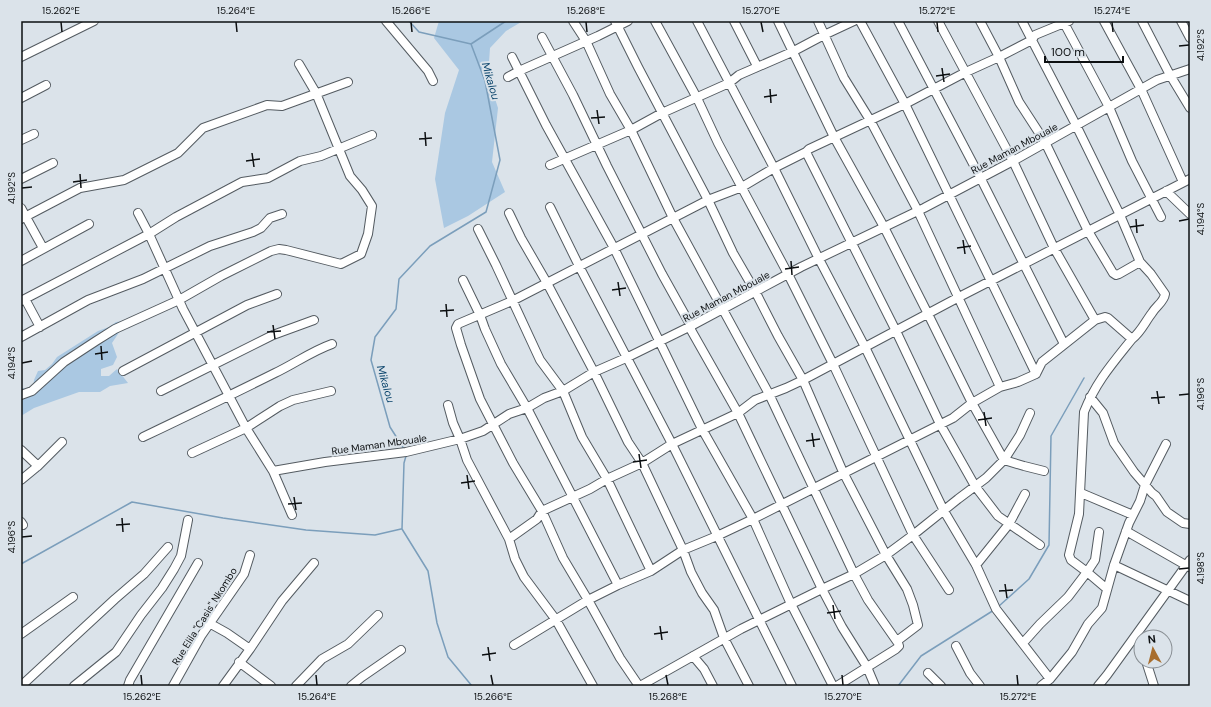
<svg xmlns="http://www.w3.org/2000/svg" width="1211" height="707" font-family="'DM Sans',sans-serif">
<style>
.green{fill:#aac8e2}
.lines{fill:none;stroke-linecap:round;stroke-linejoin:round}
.stream{stroke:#7b9ebb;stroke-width:1.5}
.minor-casing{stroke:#545b61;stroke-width:10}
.minor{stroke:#fff;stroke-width:8}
.ticks{fill:none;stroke:#0d1012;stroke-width:1.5}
.labels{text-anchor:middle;stroke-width:4;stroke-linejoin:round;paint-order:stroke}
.street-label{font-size:10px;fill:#0d1012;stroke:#dbe3ea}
.water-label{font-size:11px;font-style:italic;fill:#0e476e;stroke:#dbe3ea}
.neatline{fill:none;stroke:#0d1012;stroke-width:1.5}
.ticks-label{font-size:10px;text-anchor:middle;fill:#0d1012}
</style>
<rect width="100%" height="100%" fill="#dbe3ea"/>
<!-- green -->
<path class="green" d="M 439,21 L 523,21 L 506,31 L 490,48 L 488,77 L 498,108 L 492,162 L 505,192 L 468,216 L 444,228 L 435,179 L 445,113 L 459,70 L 434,38 Z
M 124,321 L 118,334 L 112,343 L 117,357 L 113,365 L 101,369 L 101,376 L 109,376 L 117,369 L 128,383 L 110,386 L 100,392 L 79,392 L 34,408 L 21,416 L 21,387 L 25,389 L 33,388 L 34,380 L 38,371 L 45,370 L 52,364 L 57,357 L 98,331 L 109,327 L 116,322 Z"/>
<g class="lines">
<!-- stream -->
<path class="stream" d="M 409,21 L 419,32 L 471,44
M 471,44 L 506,21
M 404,449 L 390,427 L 371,360 L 375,337 L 396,309 L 399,279 L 430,246 L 486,212 L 500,160 L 485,81 L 471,44
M 406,456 L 404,463 L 402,529 L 428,571 L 437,623 L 448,657 L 472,686
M 21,564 L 132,502 L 223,518 L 306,530 L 375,535 L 401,529
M 999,606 L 1029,579 L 1049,545 L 1051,436 L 1084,378
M 898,686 L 921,656 L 994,610"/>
<!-- minor casing -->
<g class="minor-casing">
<path id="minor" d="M 386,21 L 428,71 L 433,81
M 573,21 L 586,41 L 610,94 L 631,130 L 673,218 L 769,394 L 854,574 L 868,600 L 898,643 L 899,646 L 896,649 L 837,686
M 615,21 L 638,67 L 708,200 L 733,253 L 755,291 L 778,336 L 803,380 L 843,472 L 886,555 L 907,589 L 913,605 L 918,625 L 897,641
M 655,21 L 697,98 L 718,143 L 788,274 L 833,364 L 913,535 L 949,590
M 697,21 L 774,168 L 819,259 L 865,347 L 944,511 L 976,565 L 996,609 L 1050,679
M 734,21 L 757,66
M 778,21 L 834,137 L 884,227 L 928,314 L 972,403 L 1004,460 L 1024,466 L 1044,471
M 818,21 L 844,78 L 870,120 L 918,211 L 1000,387
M 860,21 L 905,104 L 1036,374
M 898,21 L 980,177 L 1064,344
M 938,21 L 1013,161 L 1054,248 L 1095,320 L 1105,317 L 1108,318 L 1132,339 C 1141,332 1145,322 1152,313 C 1156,306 1164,302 1165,294 L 1151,274 L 1140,262 L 1120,215 L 1076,125 L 1022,21
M 980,21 L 999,57 L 1019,102 L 1045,142 L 1088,231 L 1113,273 L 1116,275 L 1119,274 L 1140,262
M 1063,21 L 1109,107 L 1132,161 L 1161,217
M 1104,21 L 1141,89 L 1183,182
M 1142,21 L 1170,75 L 1190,108
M 1181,21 L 1190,38
M 542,37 L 573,95 L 607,166 L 662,274 L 691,326 L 691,330 L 738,413 L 822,589 L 842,627 L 867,667 L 875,686
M 21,57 L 94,21
M 512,57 L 546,125 L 614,248 L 702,429 L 753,519 L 791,604 L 833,686
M 508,77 L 519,71 L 598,36 L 628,21
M 21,98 L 46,85
M 21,140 L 34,134
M 806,152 L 896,331 L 940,424 L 975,486 L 998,516 L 1040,545
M 550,165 L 631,130 L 662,113 L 729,83 L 739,75 L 792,52 L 824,35 L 854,21
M 21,179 L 53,163
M 1166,191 L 1190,214
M 550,207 L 579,266 L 672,444 L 792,686
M 21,208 L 43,248
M 138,213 L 149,234 L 183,309 L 246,428 L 273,471 L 292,515
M 509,213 L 521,238 L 547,283 L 594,372 L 628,442 L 642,463 L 683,550 L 691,572 L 702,593 L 714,610 L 724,638 L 749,686
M 21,219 L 80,188 L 124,180 L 178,153 L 203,128 L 267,105 L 282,106 L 348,82
M 478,229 L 496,265 L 540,360 L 563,391 L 582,437 L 607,479 L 651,571
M 21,261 L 89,224
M 463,280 L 480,315 L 485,329 L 501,364 L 527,408 L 618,585
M 25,299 L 40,327
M 21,301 L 149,234 L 176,217 L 242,182 L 268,178 L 300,161 L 321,156 L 372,135
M 21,337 L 88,300 L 143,279 L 210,246 L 253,232 L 261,228 L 270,218 L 282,214
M 123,371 L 247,305 L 277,294
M 161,391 L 273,335 L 314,320
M 21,395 L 32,391 L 64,362 L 96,341 L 115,329 L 179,300 L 221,276 L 271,251 L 279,249 L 286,250 L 341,264 L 361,254 L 368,234 L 372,206 L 362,190 L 350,176 L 316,93 L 299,64
M 1090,397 L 1103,413 L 1114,443 L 1134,472 L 1152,493 L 1156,496 L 1167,512 L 1183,523 L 1190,524
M 448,405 L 453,423 L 460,439 L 467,460 L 509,539 L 515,559 L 524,577 L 556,620 L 593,686
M 143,437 C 187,416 231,395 275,373 C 294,364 312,351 332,344
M 21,450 L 38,466
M 192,453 L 246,428 L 280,406 L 293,400 L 331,391
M 273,471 L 325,462 L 406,452 L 460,439 L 483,431 L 509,414 L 527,408 L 544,398 L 563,391 L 594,372 L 626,358 L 691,326 L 801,267 L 924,208 L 1013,161 L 1157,80 L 1190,69
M 21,480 L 38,466 L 62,442
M 1081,493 L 1133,515
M 21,522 L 23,525
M 1126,531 L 1189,567
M 509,539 L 537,519 L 542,511 L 590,489 L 607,479 L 642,463 L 672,444 L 738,413 L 755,400 L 786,388 L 803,380 L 961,296 L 1190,179
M 976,565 L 1009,524 L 1025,494
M 1114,565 L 1190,601
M 1107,589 L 1087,572 L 1071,560 L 1069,555 L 1079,514 L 1084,412 C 1096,382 1112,364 1132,339
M 209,623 L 227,633 L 250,649
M 21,634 L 73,597
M 1023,643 L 1040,624 L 1068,597 L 1087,572 L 1095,560 L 1099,532
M 514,645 L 588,600 L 618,585 L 651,571 L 683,550 L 717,536 L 753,519 L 953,418 L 972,403 L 1000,387 L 1018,382 L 1036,374 L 1042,362 L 1095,320
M 956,646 L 970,673 L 980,686
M 693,656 L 704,669 L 713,686
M 1146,661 L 1154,686
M 239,662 L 271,686
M 928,673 L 941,686
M 21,686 L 115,599 L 144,574 L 168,547
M 74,686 L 116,652 L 141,615 L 162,588 L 174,569 L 181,556 L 188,520
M 128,686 L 130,680 L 198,563
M 173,686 L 201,636 L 244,574 L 250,555
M 223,686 L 250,649 L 282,601 L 314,563
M 296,686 L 322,659 L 348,644 L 378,615
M 351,686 L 362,677 L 401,650
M 639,686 L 620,658 L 588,600 L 563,558 L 542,511 L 513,463 L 480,399 L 461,345 L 456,328 L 458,324 L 512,301 L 708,200 L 742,187 L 774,168 L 806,152 L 809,149 L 905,104 L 966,72 L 999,57 L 1032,40 L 1035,35 L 1069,21
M 640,686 L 741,629 L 822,589 L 854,574 L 886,555 L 913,535 L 958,499 L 986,478 L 1004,460 L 1020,435 L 1030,413
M 1041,686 L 1050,679 L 1072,652 L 1088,624 L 1102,608 L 1114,565 L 1129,523 L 1140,501 L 1145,485 L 1166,444
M 1098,686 L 1107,675 L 1190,560"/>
</g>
<!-- minor -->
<use href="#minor" class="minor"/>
</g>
<!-- ticks -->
<path class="ticks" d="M 61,22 L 62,32M 236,22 L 237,32M 411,22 L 412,32M 586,22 L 587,32M 761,22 L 763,32M 937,22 L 938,32M 1112,22 L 1113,32M 1179,46 L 1189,45M 942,68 L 944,82M 936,76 L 950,74M 770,89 L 771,103M 764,97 L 777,95M 597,110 L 599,124M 591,118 L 605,117M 425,132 L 426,146M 419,139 L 432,138M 252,153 L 254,167M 246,161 L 260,159M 80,174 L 81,188M 73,182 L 87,180M 22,188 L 32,187M 1136,219 L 1137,233M 1179,221 L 1189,219M 1130,227 L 1144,225M 963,240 L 965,254M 957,248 L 971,246M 791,261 L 792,275M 785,269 L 799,267M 618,282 L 620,296M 612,290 L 626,288M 446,304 L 447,317M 440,311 L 454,310M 273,325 L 275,339M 267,332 L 281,331M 101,346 L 102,360M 95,354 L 108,352M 22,363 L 32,361M 1157,391 L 1159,404M 1179,395 L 1189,394M 1151,398 L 1165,397M 984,412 L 986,426M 978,420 L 992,418M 812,433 L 814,447M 806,441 L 820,439M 639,454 L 641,468M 633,462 L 647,460M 467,475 L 469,489M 461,483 L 475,481M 294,497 L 296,510M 288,504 L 302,503M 122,518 L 123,532M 116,525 L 130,524M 22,537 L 32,536M 1179,569 L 1189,568M 1005,584 L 1007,598M 999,591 L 1013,590M 833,605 L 835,619M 827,613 L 841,611M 660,626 L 662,640M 654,634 L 668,632M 488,647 L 490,661M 482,655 L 496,653M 141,675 L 142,685M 316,675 L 317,685M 491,675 L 493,685M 666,675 L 668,685M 842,675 L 843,685M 1017,675 L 1018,685"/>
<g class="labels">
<!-- street labels -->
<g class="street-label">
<text transform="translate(1014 148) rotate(-28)" y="4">Rue Maman Mbouale</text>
<text transform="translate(726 296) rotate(-28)" y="4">Rue Maman Mbouale</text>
<text transform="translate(379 444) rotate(-8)" y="4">Rue Maman Mbouale</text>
<text transform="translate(204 616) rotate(-58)" y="4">Rue Elila "Casis" Nkombo</text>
</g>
<!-- water labels -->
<g class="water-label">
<text transform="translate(491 81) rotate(74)" y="4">Mikalou</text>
<text transform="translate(386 384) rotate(74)" y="4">Mikalou</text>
</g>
</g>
<!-- border -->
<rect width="1211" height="707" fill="none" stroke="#dbe3ea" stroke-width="44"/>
<!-- north arrow -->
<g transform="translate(1153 649) rotate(353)"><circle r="19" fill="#dbe3ea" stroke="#898f94"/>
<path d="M0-3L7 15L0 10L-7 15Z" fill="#a86e2e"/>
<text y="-6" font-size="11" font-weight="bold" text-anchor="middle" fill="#0d1012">N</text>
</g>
<!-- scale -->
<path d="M1045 56v6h78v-6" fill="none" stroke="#0d1012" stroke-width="2"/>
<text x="1051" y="56" font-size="12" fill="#0d1012" stroke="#dbe3ea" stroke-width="3" paint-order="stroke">100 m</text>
<rect x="22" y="22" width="1167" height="663" class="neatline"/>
<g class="ticks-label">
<text x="61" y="14">15.262°E</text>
<text x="236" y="14">15.264°E</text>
<text x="411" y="14">15.266°E</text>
<text x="586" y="14">15.268°E</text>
<text x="761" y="14">15.270°E</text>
<text x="937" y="14">15.272°E</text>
<text x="1112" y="14">15.274°E</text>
<text transform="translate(1200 45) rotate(-90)" y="4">4.192°S</text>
<text transform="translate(11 188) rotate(-90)" y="4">4.192°S</text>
<text transform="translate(1200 219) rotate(-90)" y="4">4.194°S</text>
<text transform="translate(11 363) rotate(-90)" y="4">4.194°S</text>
<text transform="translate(1200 394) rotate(-90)" y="4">4.196°S</text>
<text transform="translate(11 537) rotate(-90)" y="4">4.196°S</text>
<text transform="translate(1200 568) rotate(-90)" y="4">4.198°S</text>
<text x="142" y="700">15.262°E</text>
<text x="317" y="700">15.264°E</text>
<text x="493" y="700">15.266°E</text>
<text x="668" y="700">15.268°E</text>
<text x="843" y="700">15.270°E</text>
<text x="1018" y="700">15.272°E</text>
</g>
</svg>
